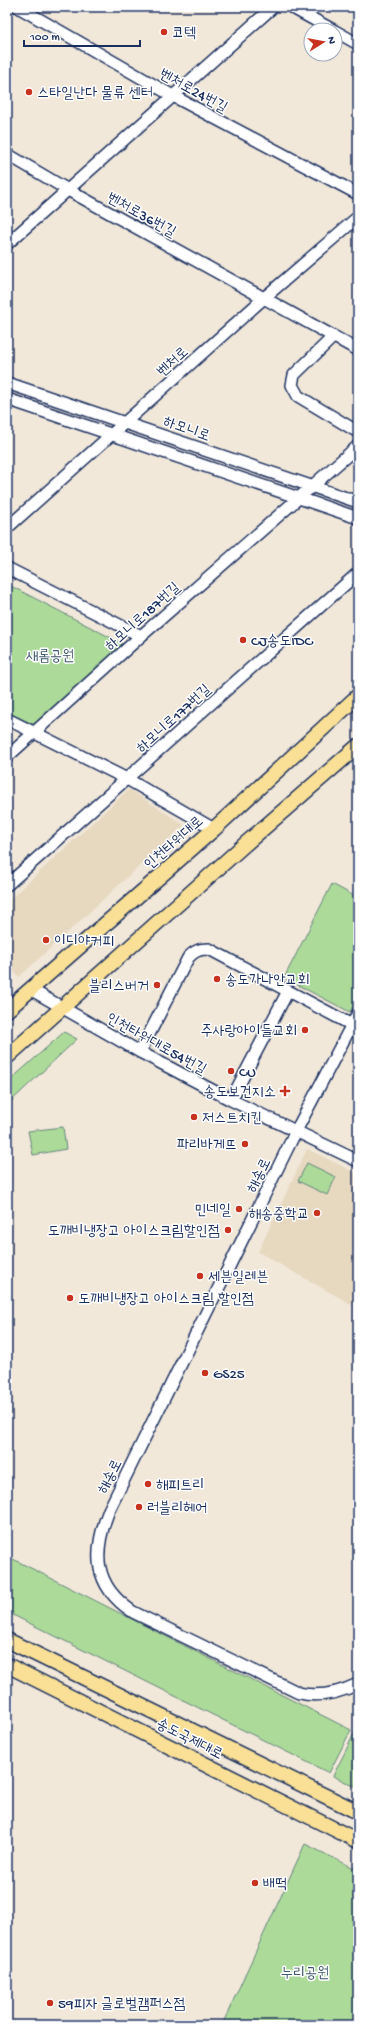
<svg xmlns="http://www.w3.org/2000/svg" width="365" height="2032" font-family="'Gochi Hand','Poor Story',sans-serif">
<style>
.built{fill:#e7d8c0}
.green{fill:#acda99;stroke:#64847c}
.lines{fill:none;stroke-linecap:round;stroke-linejoin:round}
.minor-casing{stroke:#1b2f5e;stroke-width:14}
.major-casing{stroke:#1b2f5e;stroke-width:17}
.minor{stroke:#fff;stroke-width:11}
.major{stroke:#f9e096;stroke-width:14}
.poi-dot{fill:#c8321e;stroke:#fff;stroke-width:1.5}
.labels{text-anchor:middle;stroke-width:3;stroke-linejoin:round;paint-order:stroke}
.poi-label{font-size:15px;fill:#1b2f5e;stroke:#fff;text-anchor:start}
.street-label{font-size:15px;fill:#1b2f5e;stroke:#fff}
.park-label{font-size:15px;fill:#3f5a6d;stroke:#fff}
</style>
<rect width="100%" height="100%" fill="#f1e8da"/>
<filter id="ink" filterUnits="userSpaceOnUse"><feTurbulence type="fractalNoise" baseFrequency=".025" numOctaves="2"/><feDisplacementMap in="SourceGraphic" scale="8" xChannelSelector="R" yChannelSelector="G"/><feConvolveMatrix kernelMatrix="1 2 1 2 8 2 1 2 1" color-interpolation-filters="sRGB"/></filter>
<g filter="url(#ink)">
<!-- built -->
<path class="built" d="M 129,789 L 184,825 L 19,977 L 7,964 L 7,902 Z
M 307,1149 L 358,1174 L 358,1308 L 258,1252 Z"/>
<!-- green -->
<path class="green" d="M 7,584 L 125,645 L 37,726 L 7,712 Z
M 332,884 L 358,898 L 358,996 L 350,1012 L 284,978 Z
M 64,1032 L 77,1039 L 7,1105 L 7,1083 Z
M 63,1127 L 66,1149 L 33,1155 L 28,1131 Z
M 307,1163 L 336,1177 L 327,1195 L 298,1181 Z
M 7,1556 L 351,1730 L 329,1773 L 7,1612 Z
M 358,1726 L 358,1788 L 333,1776 Z
M 305,1844 L 358,1870 L 358,2025 L 222,2025 Z"/>
<g class="lines">
<!-- minor casing -->
<g class="minor-casing">
<path id="minor" d="M 18,7 L 173,96 L 358,194
M 291,7 L 333,30
M 335,31 L 358,44
M 7,154 L 68,190 L 358,350
M 7,244 L 273,7
M 333,337 L 294,375 L 292,385 L 298,396 L 358,432
M 7,383 L 358,502
M 7,399 L 358,518
M 7,528 L 264,298 L 358,217
M 7,568 L 141,636
M 7,719 L 127,779 L 214,829
M 7,757 L 141,636 L 358,446
M 7,885 L 358,573
M 30,989 L 140,1052 L 231,1100 L 358,1161
M 358,1013 L 296,1131 L 109,1510 C 93,1551 92,1585 133,1612 L 299,1693 C 320,1698 339,1693 358,1684
M 140,1052 L 188,958 C 194,951 199,949 209,949 L 352,1025
M 231,1100 L 288,991"/>
</g>
<!-- major casing -->
<g class="major-casing">
<path id="major" d="M 7,1010 L 214,829 L 358,696
M 7,1057 L 243,846 L 358,746
M 7,1640 L 358,1812
M 7,1665 L 358,1841"/>
</g>
<!-- minor -->
<use href="#minor" class="minor"/>
<!-- major -->
<use href="#major" class="major"/>
</g>
</g>
<!-- markers -->
<g class="poi-dot">
<circle cx="164" cy="32" r="4"/>
<circle cx="29" cy="92" r="4"/>
<circle cx="243" cy="640" r="4"/>
<circle cx="46" cy="940" r="4"/>
<circle cx="217" cy="979" r="4"/>
<circle cx="157" cy="985" r="4"/>
<circle cx="305" cy="1030" r="4"/>
<circle cx="231" cy="1071" r="4"/>
<path d="M283 1085h4v4h4v4h-4v4h-4v-4h-4v-4h4z"/>
<circle cx="194" cy="1117" r="4"/>
<circle cx="245" cy="1144" r="4"/>
<circle cx="239" cy="1209" r="4"/>
<circle cx="317" cy="1213" r="4"/>
<circle cx="228" cy="1230" r="4"/>
<circle cx="200" cy="1276" r="4"/>
<circle cx="70" cy="1298" r="4"/>
<circle cx="205" cy="1373" r="4"/>
<circle cx="148" cy="1484" r="4"/>
<circle cx="139" cy="1507" r="4"/>
<circle cx="255" cy="1883" r="4"/>
<circle cx="50" cy="2003" r="4"/>
</g>
<g class="labels">
<!-- poi labels -->
<g class="poi-label">
<text x="172" y="37">코텍</text>
<text x="37" y="97">스타일난다 물류 센터</text>
<text x="251" y="645">CJ송도IDC</text>
<text x="54" y="945">이디야커피</text>
<text x="225" y="984">송도가나안교회</text>
<text x="149" y="990" text-anchor="end">블리스버거</text>
<text x="297" y="1035" text-anchor="end">주사랑아이들교회</text>
<text x="239" y="1076">CU</text>
<text x="276" y="1096" text-anchor="end">송도보건지소</text>
<text x="202" y="1122">저스트치킨</text>
<text x="237" y="1149" text-anchor="end">파리바게뜨</text>
<text x="231" y="1214" text-anchor="end">민네일</text>
<text x="309" y="1218" text-anchor="end">해송중학교</text>
<text x="220" y="1235" text-anchor="end">도깨비냉장고 아이스크림할인점</text>
<text x="208" y="1281">세븐일레븐</text>
<text x="78" y="1303">도깨비냉장고 아이스크림 할인점</text>
<text x="213" y="1378">GS25</text>
<text x="156" y="1489">해피트리</text>
<text x="147" y="1512">러블리헤어</text>
<text x="263" y="1888">배떡</text>
<text x="58" y="2008">59피자 글로벌캠퍼스점</text>
</g>
<!-- street labels -->
<g class="street-label">
<text transform="translate(194 90) rotate(29)" y="5">벤처로24번길</text>
<text transform="translate(142 214) rotate(29)" y="5">벤처로36번길</text>
<text transform="translate(172 361) rotate(-42)" y="5">벤처로</text>
<text transform="translate(187 428) rotate(19)" y="5">하모니로</text>
<text transform="translate(142 616) rotate(-42)" y="5">하모니로187번길</text>
<text transform="translate(173 718) rotate(-42)" y="5">하모니로177번길</text>
<text transform="translate(173 842) rotate(-41)" y="5">인천타워대로</text>
<text transform="translate(157 1043) rotate(29)" y="5">인천타워대로54번길</text>
<text transform="translate(258 1175) rotate(-64)" y="5">해송로</text>
<text transform="translate(109 1476) rotate(-63)" y="5">해송로</text>
<text transform="translate(190 1738) rotate(27)" y="5">송도국제대로</text>
</g>
<!-- park labels -->
<g class="park-label">
<text x="50" y="660">새롬공원</text>
<text x="305" y="1977">누리공원</text>
</g>
</g>
<!-- margin -->
<rect width="365" height="2032" fill="none" stroke="#fff" stroke-width="24"/>
<rect x="12" y="12" width="341" height="2008" fill="none" stroke="#1b2f5e" stroke-width="1.5" filter="url(#ink)"/>
<!-- north arrow -->
<g transform="translate(323 42) rotate(79)"><circle r="19" fill="#ffffff" stroke="#a4acbf"/>
<path d="M0-3L7 15L0 10L-7 15Z" fill="#c8321e"/>
<text y="-6" font-size="11" font-weight="bold" text-anchor="middle" fill="#1b2f5e">N</text>
</g>
<!-- scale -->
<path d="M24 40v6h116v-6" fill="none" stroke="#1b2f5e" stroke-width="2"/>
<text x="30" y="40" font-size="12" fill="#1b2f5e" stroke="#ffffff" stroke-width="3" paint-order="stroke">100 m</text>
</svg>
